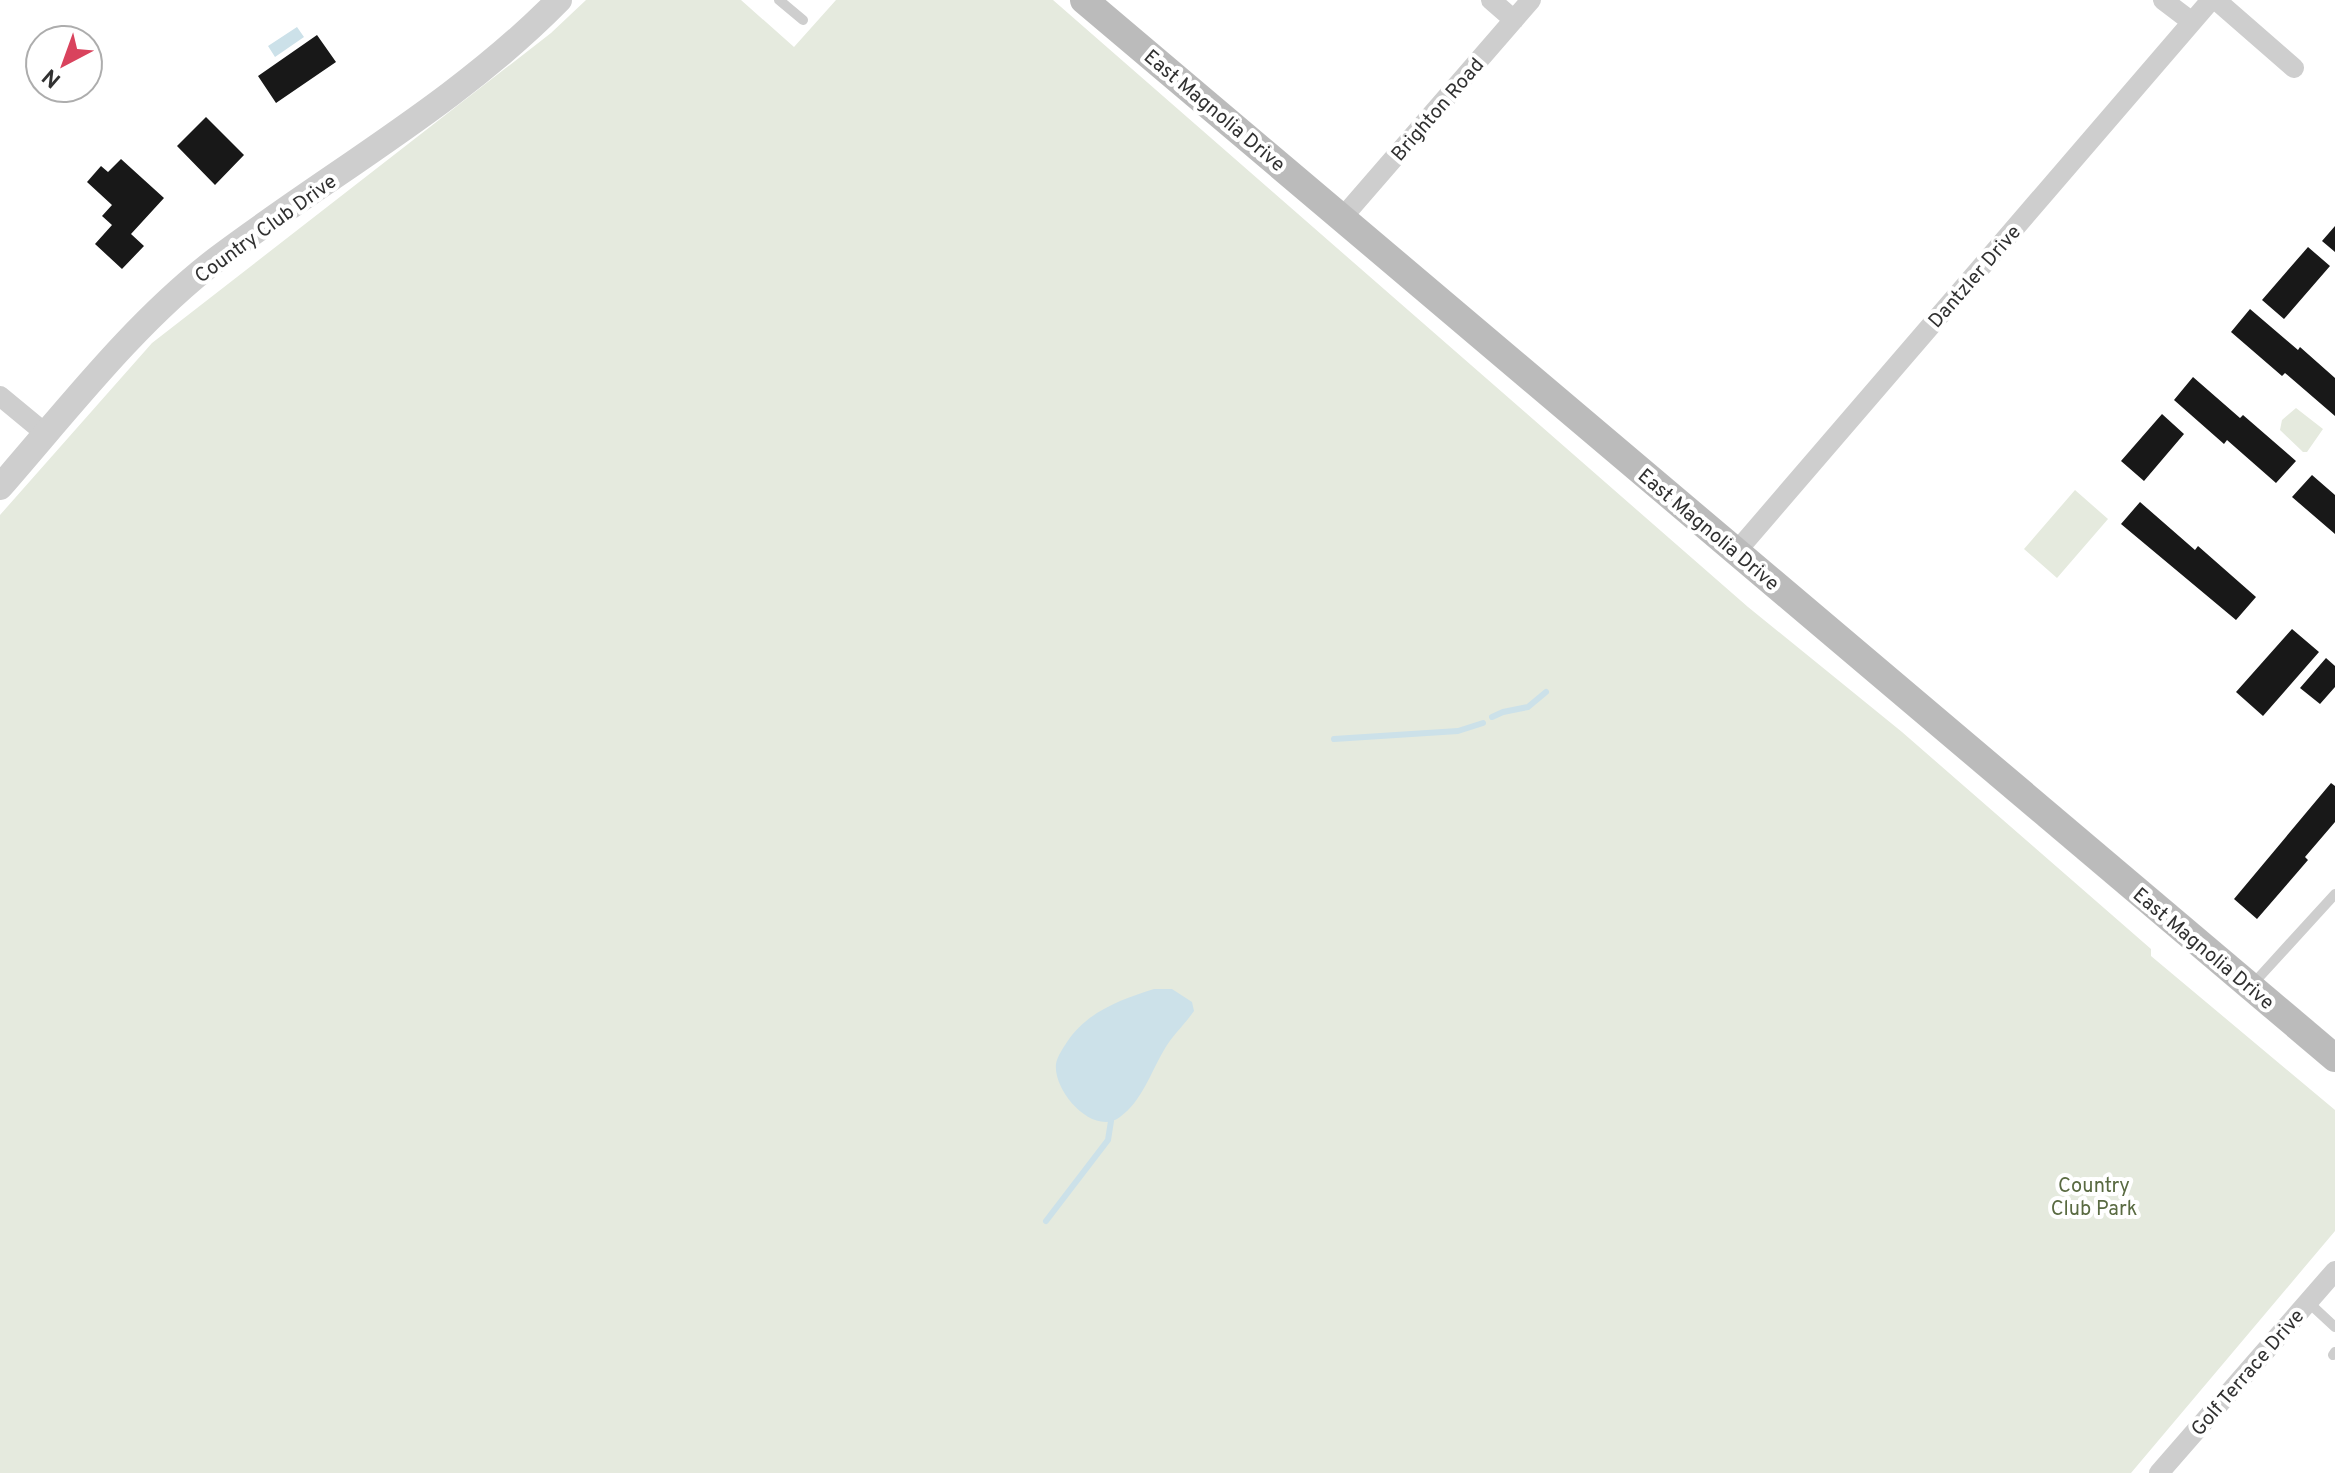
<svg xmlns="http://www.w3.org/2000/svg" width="2335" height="1473" font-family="Overpass,sans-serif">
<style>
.green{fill:#e5eade}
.water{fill:#cce1e9}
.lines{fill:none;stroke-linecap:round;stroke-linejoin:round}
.stream{stroke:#cce1e9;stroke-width:6}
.building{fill:#181818}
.service{stroke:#cecece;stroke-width:10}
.minor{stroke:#cecece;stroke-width:20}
.tertiary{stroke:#cecece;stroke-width:26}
.secondary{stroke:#bbb;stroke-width:28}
.labels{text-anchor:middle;stroke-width:8;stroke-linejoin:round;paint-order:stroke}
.street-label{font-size:20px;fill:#313131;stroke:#fff}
.park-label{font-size:20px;fill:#596a41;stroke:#fff}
</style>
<rect width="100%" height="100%" fill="#fff"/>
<!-- green -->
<path class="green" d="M 586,0 L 741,0 L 794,47 L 836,0 L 1053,0 L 1748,607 L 1902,732 L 2151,949 L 2151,956 L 2335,1110 L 2335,1231 L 2131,1473 L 0,1473 L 0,515 L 152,343 L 551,33 Z
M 2296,408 L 2323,429 L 2307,452 L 2303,452 L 2280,430 L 2282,420 Z
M 2075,490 L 2108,519 L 2057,578 L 2024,549 Z"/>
<!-- water -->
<path class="water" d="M 297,27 L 304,37 L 275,57 L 268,46 Z
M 1154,989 L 1172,989 L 1192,1002 L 1194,1011 C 1185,1024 1172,1036 1164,1050 C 1151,1072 1142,1101 1120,1117 C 1094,1137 1053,1092 1056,1064 C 1057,1057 1063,1048 1067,1042 C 1088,1011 1120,1000 1154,989 Z"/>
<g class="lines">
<!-- stream -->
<path class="stream" d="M 1492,717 L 1503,712 L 1528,707 L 1546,692
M 1334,739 L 1458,731 L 1483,723
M 1046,1221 L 1108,1140 L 1111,1121"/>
</g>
<!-- building -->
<path class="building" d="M 317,35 L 336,62 L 276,103 L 258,76 Z
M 206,117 L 244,155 L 215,185 L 177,146 Z
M 121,159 L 164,198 L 131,234 L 144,246 L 122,269 L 95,244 L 112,225 L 102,216 L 112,205 L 87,182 L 101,166 L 108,172 Z
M 2335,226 L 2335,252 L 2322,241 Z
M 2308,247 L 2330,266 L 2284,319 L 2262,300 Z
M 2250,309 L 2298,350 L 2300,347 L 2335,378 L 2335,416 L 2285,373 L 2282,376 L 2231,332 Z
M 2193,377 L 2240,418 L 2243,415 L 2296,461 L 2276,483 L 2227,440 L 2224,444 L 2174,400 Z
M 2162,414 L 2184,434 L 2144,481 L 2121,461 Z
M 2312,475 L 2335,495 L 2335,534 L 2292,497 Z
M 2140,502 L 2195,550 L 2198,546 L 2256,597 L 2236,620 L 2121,524 Z
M 2292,629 L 2319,652 L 2263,716 L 2236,692 Z
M 2326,658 L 2335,666 L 2335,687 L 2320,704 L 2300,688 Z
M 2331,783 L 2335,786 L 2335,822 L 2305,857 L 2308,860 L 2257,919 L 2234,899 Z"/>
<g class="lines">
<!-- service -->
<path class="service" d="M 779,0 L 803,20
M 2252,985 L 2335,894
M 2308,1302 L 2335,1327
M 2333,1355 L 2335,1352"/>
<!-- minor -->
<path class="minor" d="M 1491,0 L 1514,20
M 2163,0 L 2192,22
M 2216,0 L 2294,68
M 1342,218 L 1531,0
M 0,396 L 46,434
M 1736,552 L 2211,0
M 2159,1473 L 2335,1271"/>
<!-- tertiary -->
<path class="tertiary" d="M 0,487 C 69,408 134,323 217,259 C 331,173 458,103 559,0"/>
<!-- secondary -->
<path class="secondary" d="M 1084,0 L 2335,1058"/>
</g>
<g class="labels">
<!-- street labels -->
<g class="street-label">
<text transform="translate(1437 109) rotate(-49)" y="7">Brighton Road</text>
<text transform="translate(1215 110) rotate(40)" y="7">East Magnolia Drive</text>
<text transform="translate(265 228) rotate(-36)" y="7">Country Club Drive</text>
<text transform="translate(1974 276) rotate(-49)" y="7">Dantzler Drive</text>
<text transform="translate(1709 529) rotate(40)" y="7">East Magnolia Drive</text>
<text transform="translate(2204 948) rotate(40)" y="7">East Magnolia Drive</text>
<text transform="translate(2247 1372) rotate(-49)" y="7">Golf Terrace Drive</text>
</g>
<!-- park labels -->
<g class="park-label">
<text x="2094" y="1192">Country<tspan x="2094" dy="23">Club Park</tspan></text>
</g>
</g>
<!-- north arrow -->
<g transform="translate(64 64) rotate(221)"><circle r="38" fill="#ffffff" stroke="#adadad" stroke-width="2"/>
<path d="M0-6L14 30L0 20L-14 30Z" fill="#d9435d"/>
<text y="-12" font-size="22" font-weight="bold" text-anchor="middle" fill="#313131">N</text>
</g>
</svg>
